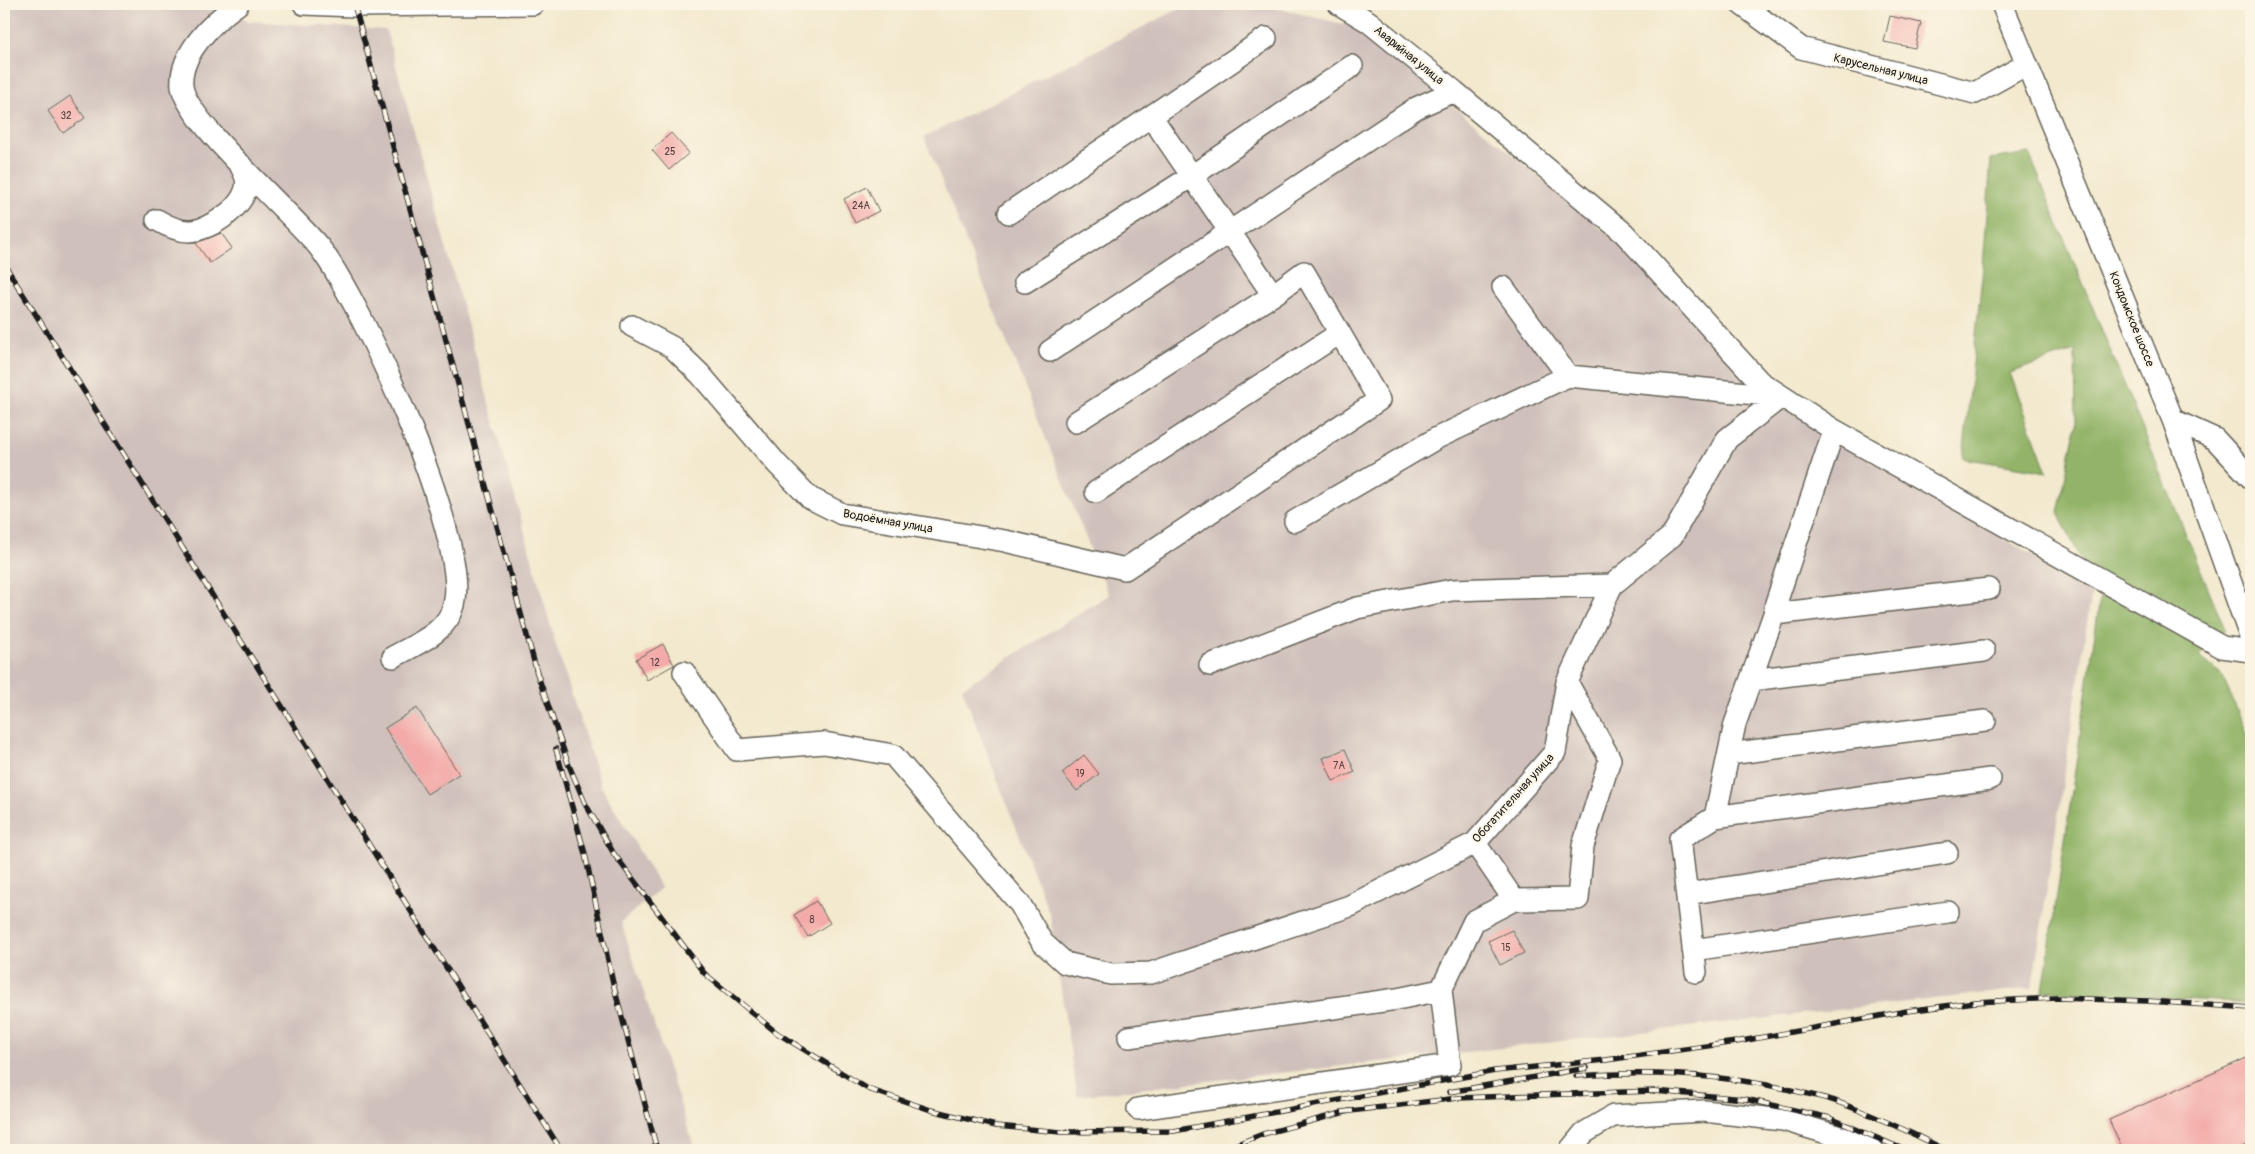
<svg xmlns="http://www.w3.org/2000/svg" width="2255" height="1154" font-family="Pangolin,sans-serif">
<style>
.industrial{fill:#cfc0bb}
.forest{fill:#92b367;stroke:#576842}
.building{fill:#f3aaa8}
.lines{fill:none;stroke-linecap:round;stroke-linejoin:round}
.minor-casing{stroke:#67645a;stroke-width:24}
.minor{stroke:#fff;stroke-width:21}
.rail-casing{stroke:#1c1c1c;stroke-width:5.5}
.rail{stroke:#fcf5e5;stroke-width:4;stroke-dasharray:11;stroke-linecap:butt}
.labels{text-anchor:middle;stroke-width:4;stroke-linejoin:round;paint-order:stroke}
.number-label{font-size:10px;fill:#52403f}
.street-label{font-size:12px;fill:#1c1c1c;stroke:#fcf5e5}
</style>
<rect width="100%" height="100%" fill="#fcf5e5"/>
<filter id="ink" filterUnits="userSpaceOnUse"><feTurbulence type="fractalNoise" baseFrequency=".02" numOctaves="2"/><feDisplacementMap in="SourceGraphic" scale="10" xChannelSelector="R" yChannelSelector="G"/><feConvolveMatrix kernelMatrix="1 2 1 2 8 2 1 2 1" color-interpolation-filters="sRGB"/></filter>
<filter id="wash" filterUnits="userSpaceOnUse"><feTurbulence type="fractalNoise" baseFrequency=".0096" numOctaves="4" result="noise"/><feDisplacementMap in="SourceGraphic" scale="20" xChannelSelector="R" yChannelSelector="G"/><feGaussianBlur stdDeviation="1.12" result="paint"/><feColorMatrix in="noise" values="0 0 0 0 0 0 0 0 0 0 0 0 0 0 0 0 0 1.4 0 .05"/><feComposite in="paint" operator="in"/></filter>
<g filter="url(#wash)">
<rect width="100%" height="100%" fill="#f2e9ce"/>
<!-- industrial -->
<path class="industrial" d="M 4,4 L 210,4 L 248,21 L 386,30 L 555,642 L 601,786 L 661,888 L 621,922 L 695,1150 L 4,1150 Z
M 1189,4 L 1259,4 L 1356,27 L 1584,213 L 1818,430 L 2092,590 L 2032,988 L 1077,1096 L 1050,915 L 962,688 L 1109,595 L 924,137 Z"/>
<!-- forest -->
<path class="forest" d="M 2029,153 L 2225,629 L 2199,656 L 2222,675 L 2251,742 L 2251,1003 L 2043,991 L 2100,598 L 2058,513 L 2076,425 L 2075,350 L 2010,373 L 2047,472 L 1963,458 L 1983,267 L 1991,159 Z"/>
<g id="blocks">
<!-- building -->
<path class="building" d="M 1890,16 L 1921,23 L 1915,48 L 1884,42 Z
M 70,96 L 85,118 L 63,133 L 48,111 Z
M 671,133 L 689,153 L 669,170 L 652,150 Z
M 867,187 L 879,211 L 855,223 L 844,199 Z
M 221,233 L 232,248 L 210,263 L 196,243 Z
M 663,644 L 674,665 L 647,680 L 636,659 Z
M 417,708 L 459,774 L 427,794 L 385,728 Z
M 1345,749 L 1355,772 L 1333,781 L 1323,758 Z
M 1084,755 L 1099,774 L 1077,791 L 1062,773 Z
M 816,901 L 830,923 L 808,937 L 794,915 Z
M 1512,930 L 1524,953 L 1500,965 L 1488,941 Z
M 2251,1056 L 2251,1143 L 2235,1150 L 2123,1150 L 2109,1120 Z"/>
</g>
</g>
<g filter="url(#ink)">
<use href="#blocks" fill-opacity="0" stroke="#67645a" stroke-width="1"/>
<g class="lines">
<!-- minor casing -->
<g class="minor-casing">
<path id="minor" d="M 238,4 C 214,21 179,53 182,86 C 185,120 293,214 319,247 C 362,302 471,541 454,605 C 447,633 416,644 393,657
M 304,4 L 354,6 L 533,4
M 1339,4 L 1369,22 L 1454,91
M 1741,4 L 1801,48 L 1975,93 L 2027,64
M 2002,4 L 2173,420 L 2251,639
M 1009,213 L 1266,38
M 157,220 C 167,226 178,231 189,231 C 210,231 252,203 246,178 C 245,174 242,169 240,164
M 1025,282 L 1192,176 L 1352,66
M 1503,287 L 1568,376
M 632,326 L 672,347 L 700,374 L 777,464 L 810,498 L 842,514 L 1005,541 L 1125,569 L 1379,400 L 1304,272 L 1273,295 L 1151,116
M 1050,351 L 1416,108 L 1454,91 L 1624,233 L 1760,382 L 1834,430 L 2222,647 L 2251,651
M 2173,420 L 2215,439 L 2251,478
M 1076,422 L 1273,295
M 1834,430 L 1776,603 L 1774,614 L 1989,589
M 1096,492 L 1340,333
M 1295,521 L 1437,438 L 1568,376 L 1778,396
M 1210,665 L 1357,608 L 1452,590 L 1612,585
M 684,672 L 737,750 L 824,743 L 893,755 L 1020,904 L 1042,942 L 1065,963 L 1111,974 L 1151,973 L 1350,906 L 1475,843 L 1555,752 L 1567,682 L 1612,585 L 1672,536 L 1727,439 L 1781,397
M 1751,680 L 1984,651
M 1729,754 L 1985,721
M 1715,817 L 1990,779
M 1475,843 L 1514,900
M 1687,894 L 1947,853
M 1693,950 L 1948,912
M 1696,972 L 1680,839 L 1715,817 L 1735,724 L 1774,614
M 1129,1037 L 1397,999 L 1441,990 L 1474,921 L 1514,900 L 1578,899 L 1583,846 L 1610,759 L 1567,682
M 1138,1109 L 1450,1065 L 1441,990
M 1570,1150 L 1584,1133 L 1613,1116 L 1704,1111 L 1783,1120 L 1854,1141 L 1873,1150"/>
</g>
<!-- minor -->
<use href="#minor" class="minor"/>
<!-- rail casing -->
<g class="rail-casing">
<path id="rail" d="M 354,4 L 538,676
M 4,264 L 561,1150
M 536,670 L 568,763 L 585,803 L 614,854 L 704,973 L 777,1033 L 868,1089 L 931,1110 L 996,1126 L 1061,1132 L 1174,1131 L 1495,1071 L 1606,1060 L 1736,1042 L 1907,1011 L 1975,1002 L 2057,998 L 2148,1001 L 2251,1008
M 556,749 L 585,854 L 613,983 L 657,1150
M 1576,1076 C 1649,1071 1724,1074 1795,1091 C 1808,1094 1822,1097 1835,1101 C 1873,1115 1910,1132 1946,1150
M 1449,1092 L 1587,1068
M 1342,1112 L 1458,1098 L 1654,1091 L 1745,1099 L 1830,1118 L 1905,1150
M 1222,1150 L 1263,1134 L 1349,1111"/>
</g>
<!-- rail -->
<use href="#rail" class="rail"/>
</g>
</g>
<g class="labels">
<!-- number labels -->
<g class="number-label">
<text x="66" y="119">32</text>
<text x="670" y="155">25</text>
<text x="861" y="209">24А</text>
<text x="655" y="666">12</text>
<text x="1339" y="769">7А</text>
<text x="1080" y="777">19</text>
<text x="812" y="923">8</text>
<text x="1506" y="951">15</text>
</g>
<!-- street labels -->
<g class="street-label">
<text transform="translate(1409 55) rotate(39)" y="4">Аварийная улица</text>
<text transform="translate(1881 69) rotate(14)" y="4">Карусельная улица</text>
<text transform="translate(2132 319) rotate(68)" y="4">Кондомское шоссе</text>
<text transform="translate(888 521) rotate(10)" y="4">Водоёмная улица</text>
<text transform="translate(1513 798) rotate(-48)" y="4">Обогатительная улица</text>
</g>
</g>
<!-- margin -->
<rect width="2255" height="1154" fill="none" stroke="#fcf5e5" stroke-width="20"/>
</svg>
